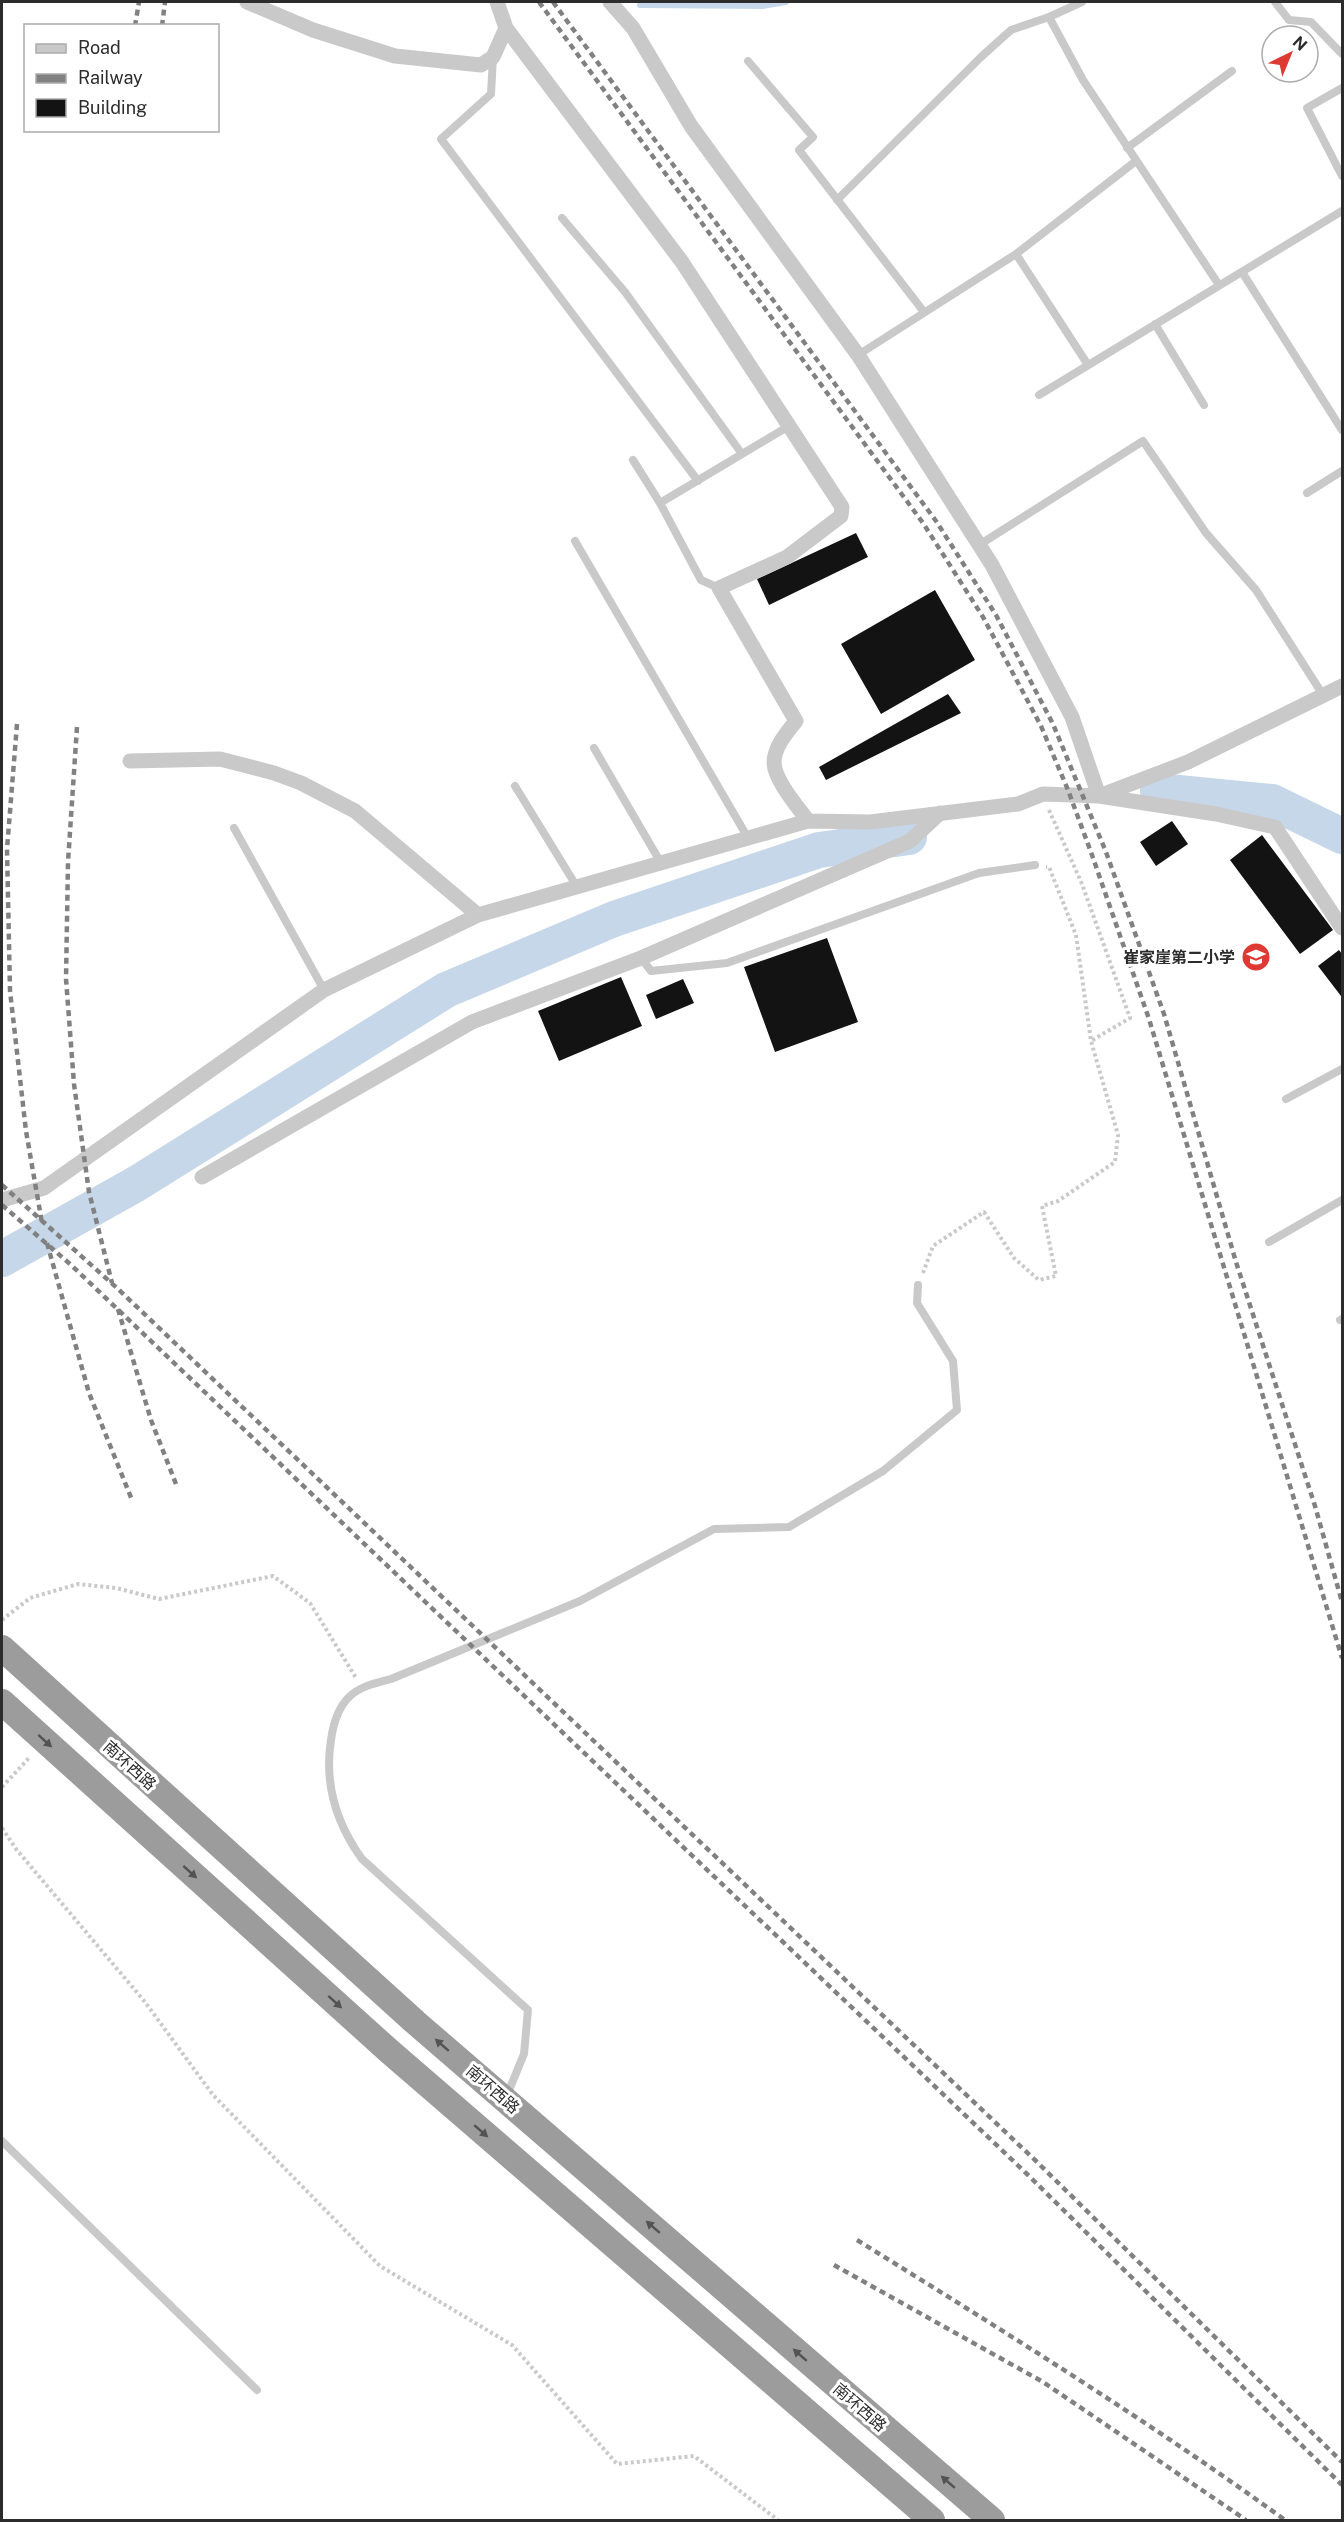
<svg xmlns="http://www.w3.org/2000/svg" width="1344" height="2522" font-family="'Public Sans','Noto Sans SC',sans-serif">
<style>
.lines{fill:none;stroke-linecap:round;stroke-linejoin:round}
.stream{stroke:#c6d7e9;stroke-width:6}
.river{stroke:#c6d7e9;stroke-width:36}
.building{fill:#131313}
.path{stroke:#c9c9c9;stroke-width:4;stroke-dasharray:3 3;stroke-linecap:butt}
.service{stroke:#c9c9c9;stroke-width:8}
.minor{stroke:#c9c9c9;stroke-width:15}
.trunk{stroke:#9c9c9c;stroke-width:26}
.rail{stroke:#818181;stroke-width:4.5;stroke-dasharray:6 4.5;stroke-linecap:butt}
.oneway{fill:#535353}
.labels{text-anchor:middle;stroke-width:6;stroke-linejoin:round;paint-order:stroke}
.poi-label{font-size:16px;font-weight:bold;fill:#2c2c2c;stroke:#fff;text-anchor:end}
.street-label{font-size:16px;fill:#2c2c2c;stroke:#fff}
</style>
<rect width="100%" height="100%" fill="#fff"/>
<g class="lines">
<!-- stream -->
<path class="stream" d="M 640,5 L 762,6 L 786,2"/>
<!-- river -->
<path class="river" d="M 1158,791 L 1272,802 L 1342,836
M 2,1259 L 136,1184 L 446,990 L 614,919 L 819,850 L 909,837"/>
</g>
<!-- building -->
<path class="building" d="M 856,533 L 868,557 L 769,605 L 757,579 Z
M 935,590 L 975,660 L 881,714 L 841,644 Z
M 948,694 L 961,713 L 826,780 L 819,767 Z
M 1172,821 L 1188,844 L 1156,866 L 1140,842 Z
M 1262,835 L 1333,930 L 1300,954 L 1230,860 Z
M 827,938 L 858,1022 L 775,1052 L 744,967 Z
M 1339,950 L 1342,954 L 1341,996 L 1318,966 Z
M 621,977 L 642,1026 L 559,1061 L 538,1011 Z
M 683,979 L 694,1003 L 656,1019 L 646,995 Z"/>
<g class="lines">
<!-- path -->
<path class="path" d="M 1049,810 L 1082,884 L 1130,1018 L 1091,1041
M 923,1273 L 933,1246 L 984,1212 L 1014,1258 L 1039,1280 L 1056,1276 L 1042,1206 L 1058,1201 L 1115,1162 L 1118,1135 L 1091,1041 L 1076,935 L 1049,867 L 1046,867
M 2,1620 L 30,1598 L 78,1584 L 116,1588 L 159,1599 L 273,1576 L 310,1603 L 356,1678
M 2,1787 L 30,1757
M 2,1828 L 16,1849 L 145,2002 L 213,2095 L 380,2266 L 512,2345 L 617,2464 L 694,2456 L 778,2520"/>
<!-- service -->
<path class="service" d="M 1275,2 L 1289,20 L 1311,22 L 1342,54
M 1049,17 L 1083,80 L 1219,285
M 493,57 L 491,94 L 441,139 L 698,481
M 748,61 L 813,137 L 799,150 L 924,312
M 1342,88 L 1307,108 L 1342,176
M 1127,148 L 1232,71
M 837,200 L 981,57 L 1011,30 L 1049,17 L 1082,2
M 562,218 L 625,292 L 742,454
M 1016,254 L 1088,365
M 1242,272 L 1342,430
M 1155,324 L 1204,405
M 858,355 L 1016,254 L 1136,161
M 1039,395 L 1342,211
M 633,460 L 660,503 L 701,580 L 719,588
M 1307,493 L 1342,471
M 660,503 L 789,426
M 575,541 L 748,838
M 979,545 L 1143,441 L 1206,533 L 1256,590 L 1323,695
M 594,748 L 661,863
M 515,786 L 577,887
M 234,828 L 324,990
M 641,958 L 651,971 L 727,963 L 979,873 L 1035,865
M 1286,1099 L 1342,1069
M 1269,1242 L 1342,1200
M 1340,1320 L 1342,1319
M 507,2095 L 524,2054 L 528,2010 L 362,1859 C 336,1823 324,1784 331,1740 C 333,1725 338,1708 349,1697 C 360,1686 376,1683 391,1679 L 580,1601 L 714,1529 L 789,1527 L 883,1471 L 957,1410 L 953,1361 L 917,1303 L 918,1285
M 2,2141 L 257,2390"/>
<!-- minor -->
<path class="minor" d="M 247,2 L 313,30 L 395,56 L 481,65 L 493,57 L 506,28 L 497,2
M 610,2 L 633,28 L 691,126 L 858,355 L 992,565 L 1072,717 L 1099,796 L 1216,814 L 1275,827 L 1342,928
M 506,28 L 682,262 L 842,507 L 841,516 L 787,557 L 719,588 L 796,721 C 787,732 774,747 774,763 C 775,781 798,807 808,821
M 130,761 L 220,759 L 274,773 L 301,783 L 355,811 L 478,915
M 202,1177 L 472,1022 L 641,958 L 910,841 L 940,813
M 2,1200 L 44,1188 L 324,990 L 478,915 L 808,821 L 870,822 L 1018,804 L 1043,794 L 1099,796 L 1188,762 L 1342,686"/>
<!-- trunk -->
<path class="trunk" d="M 2,1648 L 415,2022 L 992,2520
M 2,1702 L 389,2051 L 932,2520"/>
<!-- rail -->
<path class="rail" d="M 539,2 L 923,523 L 983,617 L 1041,726 L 1068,790 L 1092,855 L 1149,1019 L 1342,1658
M 553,2 L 936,521 L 996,615 L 1053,724 L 1106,852 L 1164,1014 L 1236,1262 L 1315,1506 L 1342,1602
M 135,26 L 139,2
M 162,26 L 165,2
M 17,724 L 7,849 L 10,991 L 26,1131 L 42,1223
M 77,727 L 68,862 L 66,979 L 74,1084 L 89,1192 L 112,1283
M 2,1185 L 117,1288 L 1037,2162 L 1342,2462
M 2,1205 L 70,1264 L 1027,2174 L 1342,2485
M 47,1243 L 89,1393 L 132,1500
M 118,1309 L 151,1420 L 176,1484
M 857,2240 C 1002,2330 1147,2420 1285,2520
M 834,2265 L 1043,2382 L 1246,2520"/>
</g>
<!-- one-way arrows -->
<defs><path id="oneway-solid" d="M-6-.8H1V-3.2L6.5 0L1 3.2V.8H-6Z" transform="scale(1.5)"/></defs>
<g class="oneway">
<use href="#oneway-solid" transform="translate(45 1741) rotate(42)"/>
<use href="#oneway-solid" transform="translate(190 1872) rotate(42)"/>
<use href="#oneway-solid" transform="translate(335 2002) rotate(42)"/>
<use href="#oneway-solid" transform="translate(442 2045) rotate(-139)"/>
<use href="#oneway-solid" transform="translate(481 2131) rotate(41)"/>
<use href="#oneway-solid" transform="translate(653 2227) rotate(-139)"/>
<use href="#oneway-solid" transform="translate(800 2355) rotate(-139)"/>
<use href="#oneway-solid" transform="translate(948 2482) rotate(-139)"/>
</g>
<!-- icons -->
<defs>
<g id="school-disc" transform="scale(1.5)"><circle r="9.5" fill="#de3933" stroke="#fff"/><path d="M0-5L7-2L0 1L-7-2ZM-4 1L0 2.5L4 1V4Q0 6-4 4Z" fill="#fff"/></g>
</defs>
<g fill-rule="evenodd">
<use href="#school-disc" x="1256" y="957"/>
</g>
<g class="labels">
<!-- poi labels -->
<g class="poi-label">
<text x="1235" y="963">崔家崖第二小学</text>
</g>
<!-- street labels -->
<g class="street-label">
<text transform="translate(130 1765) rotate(42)" y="6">南环西路</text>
<text transform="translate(493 2089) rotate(41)" y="6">南环西路</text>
<text transform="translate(860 2407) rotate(41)" y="6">南环西路</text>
</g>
</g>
<!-- border -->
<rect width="1344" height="2522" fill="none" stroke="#2c2c2c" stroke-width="6"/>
<!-- legend -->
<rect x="24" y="24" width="195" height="108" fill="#ffffff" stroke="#ababab" stroke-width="1.5"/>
<rect x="36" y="44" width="30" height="9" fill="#c9c9c9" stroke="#ababab" stroke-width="1.5"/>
<text x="78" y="54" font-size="18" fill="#2c2c2c">Road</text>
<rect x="36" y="74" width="30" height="9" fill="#818181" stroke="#ababab" stroke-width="1.5"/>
<text x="78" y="84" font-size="18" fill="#2c2c2c">Railway</text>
<rect x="36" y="99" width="30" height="18" fill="#131313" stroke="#ababab" stroke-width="1.5"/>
<text x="78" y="114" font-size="18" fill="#2c2c2c">Building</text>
<!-- north arrow -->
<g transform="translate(1290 54) rotate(43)"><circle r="28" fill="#ffffff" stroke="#ababab" stroke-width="1.5"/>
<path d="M0-4.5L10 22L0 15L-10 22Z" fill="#de3933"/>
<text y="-9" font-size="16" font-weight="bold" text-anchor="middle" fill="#2c2c2c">N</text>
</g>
</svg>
